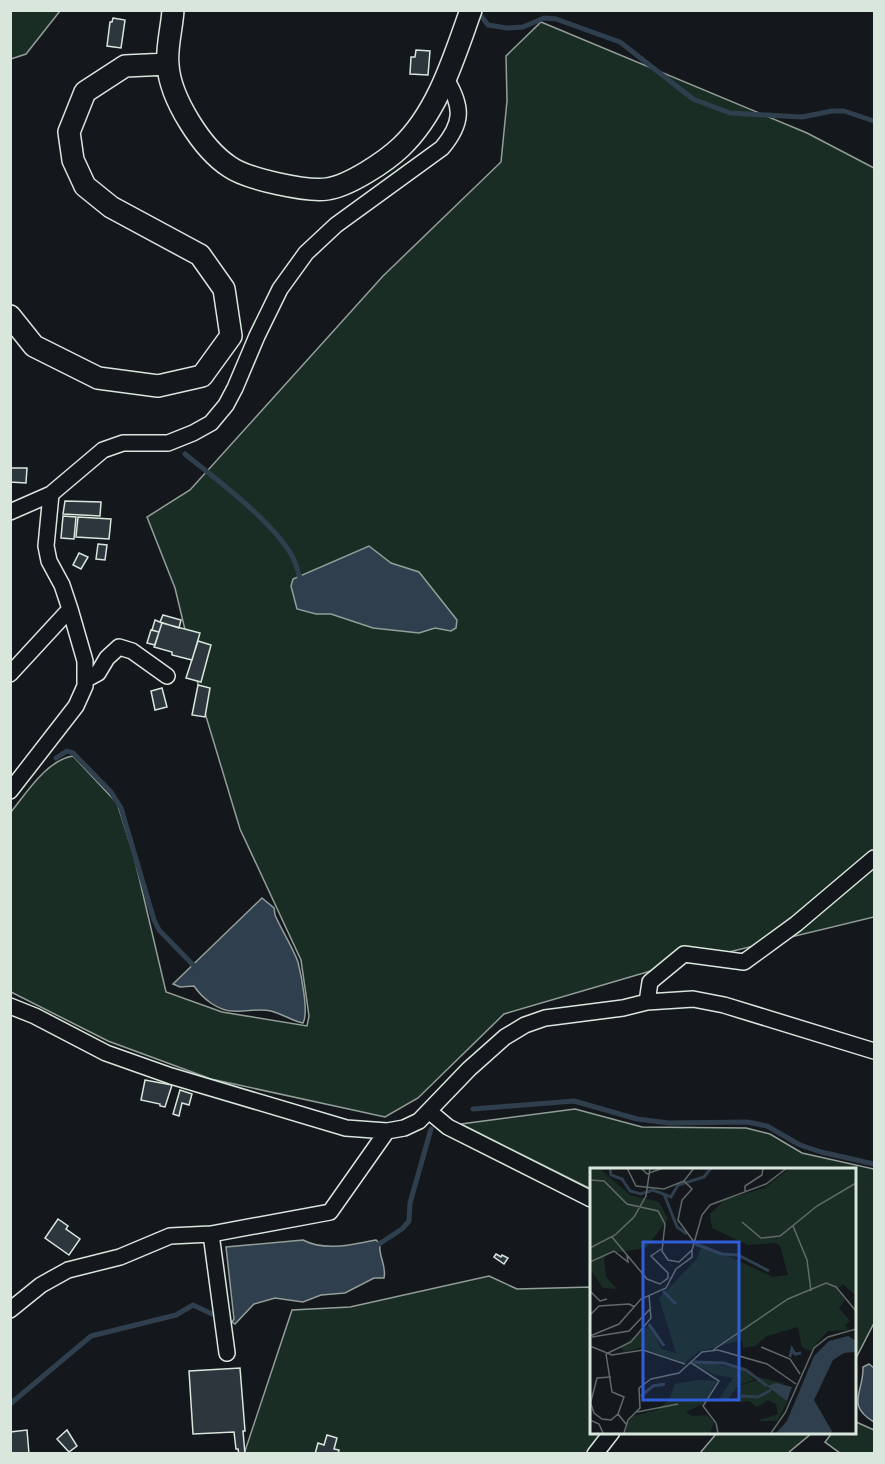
<svg xmlns="http://www.w3.org/2000/svg" width="885" height="1464" font-family="Raleway,sans-serif">
<style>
.green{fill:#1a2d24;stroke:#939e99;stroke-width:1.5}
.water{fill:#2f3f4d;stroke:#939e99;stroke-width:1.5}
.lines{fill:none;stroke-linecap:round;stroke-linejoin:round}
.stream{stroke:#2f3f4d;stroke-width:5}
.building{fill:#2c363c;stroke:#d8e6dc;stroke-width:1.5}
.street-casing{stroke:#d8e6dc;stroke-width:18}
.secondary-casing{stroke:#d8e6dc;stroke-width:24}
.street{stroke:#14181c;stroke-width:15}
.secondary{stroke:#14181c;stroke-width:21}
.inset-river{fill:none;stroke:#2f3f4d;stroke-width:3}
.inset-road{fill:none;stroke:#626a69;stroke-width:1.5}
.view{fill:#305dd8;fill-opacity:0.15;stroke:#305dd8;stroke-width:3}
.inset-edge{fill:none;stroke:#d8e6dc;stroke-width:3}
</style>
<rect width="100%" height="100%" fill="#14181c"/>
<!-- green -->
<path class="green" d="M 11,10 L 60,10 L 60,11 L 26,54 L 11,59 Z
M 541,22 L 807,133 L 874,168 L 874,917 L 654,970 L 504,1014 L 418,1098 L 385,1117 L 211,1079 L 108,1041 L 11,992 L 11,812 C 27,792 47,760 73,756 L 117,803 L 134,856 L 166,992 L 222,1012 L 307,1026 L 309,1016 L 301,960 L 240,829 L 205,713 L 175,588 L 147,517 L 190,490 L 383,276 L 501,162 L 507,101 L 506,56 Z
M 575,1109 L 642,1127 L 746,1128 L 770,1134 L 802,1153 L 874,1169 L 874,1323 L 854,1362 L 854,1170 L 591,1170 L 591,1189 L 461,1124 Z
M 489,1276 L 517,1289 L 591,1287 L 591,1432 L 604,1433 L 587,1453 L 244,1454 L 292,1310 L 350,1307 Z
M 854,1421 L 874,1430 L 874,1453 L 840,1453 L 825,1442 L 832,1433 L 854,1432 Z
M 717,1433 L 717,1432 L 812,1433 L 788,1453 L 700,1453 Z"/>
<!-- water -->
<path class="water" d="M 369,546 L 391,563 L 419,572 L 457,620 L 456,628 L 451,631 L 435,628 L 419,633 L 373,628 L 331,614 L 316,614 L 297,609 L 291,586 L 293,579 Z
M 262,898 L 274,908 L 275,915 C 282,931 292,946 298,962 C 301,974 309,1013 303,1023 C 292,1021 283,1014 271,1011 C 258,1008 247,1012 233,1011 C 218,1011 202,998 194,986 L 180,987 L 173,984 Z
M 303,1240 C 326,1252 353,1244 376,1240 L 380,1244 C 378,1256 387,1266 384,1278 L 374,1278 L 345,1293 L 321,1295 L 303,1302 L 275,1298 L 254,1304 L 235,1324 L 232,1322 L 234,1319 L 226,1247 Z
M 869,1364 L 874,1368 L 874,1422 C 845,1405 864,1392 863,1367 Z"/>
<g class="lines">
<!-- stream -->
<path class="stream" d="M 482,17 L 488,25 L 507,28 L 523,27 L 544,18 L 556,19 L 620,42 L 693,99 L 730,113 L 802,117 L 832,111 L 844,111 L 874,121
M 185,454 C 218,481 270,519 291,554 C 296,562 298,572 301,581
M 56,758 L 67,751 L 73,753 L 111,792 L 121,808 L 154,920 L 159,930 L 198,970
M 473,1109 L 574,1101 L 637,1119 L 669,1123 L 747,1122 L 767,1126 L 800,1145 L 821,1152 L 874,1164
M 376,1246 L 402,1229 L 409,1221 L 410,1203 L 431,1129
M 10,1404 L 91,1336 L 176,1315 L 193,1305 L 212,1314"/>
</g>
<!-- building -->
<path class="building" d="M 113,18 L 125,20 L 121,48 L 107,46 L 110,22 L 112,22 Z
M 416,50 L 430,51 L 428,75 L 410,74 L 411,57 L 415,57 Z
M 10,468 L 27,468 L 26,483 L 10,482 Z
M 65,501 L 101,502 L 100,516 L 63,514 Z
M 63,516 L 76,517 L 74,539 L 61,538 Z
M 78,517 L 111,519 L 109,539 L 76,537 Z
M 98,544 L 107,545 L 105,560 L 96,559 Z
M 79,553 L 88,557 L 81,569 L 73,565 Z
M 163,615 L 181,620 L 179,628 L 160,622 Z
M 155,620 L 162,623 L 159,632 L 152,630 Z
M 162,623 L 200,633 L 192,660 L 172,655 L 172,652 L 154,647 Z
M 151,630 L 159,632 L 155,645 L 147,643 Z
M 198,641 L 211,645 L 201,682 L 186,678 Z
M 198,685 L 210,688 L 205,717 L 192,715 Z
M 162,688 L 167,707 L 155,710 L 151,691 Z
M 145,1080 L 172,1085 L 165,1107 L 160,1106 L 160,1104 L 141,1100 Z
M 180,1090 L 192,1094 L 189,1105 L 182,1103 L 179,1116 L 173,1114 Z
M 58,1219 L 68,1226 L 66,1229 L 80,1239 L 69,1255 L 45,1238 Z
M 496,1254 L 501,1257 L 502,1255 L 508,1258 L 504,1264 L 494,1257 Z
M 240,1368 L 245,1431 L 243,1431 L 245,1454 L 239,1454 L 238,1449 L 236,1449 L 234,1432 L 193,1434 L 189,1371 Z
M 27,1430 L 29,1454 L 10,1454 L 10,1432 Z
M 67,1430 L 77,1446 L 69,1452 L 57,1439 Z
M 327,1435 L 337,1438 L 334,1449 L 339,1450 L 338,1454 L 315,1454 L 318,1443 L 324,1445 Z"/>
<g class="lines">
<!-- street casing -->
<g class="street-casing">
<path id="street" d="M 10,512 L 51,494 L 103,450 L 123,443 L 168,443 L 193,433 L 211,423 L 226,405 L 235,388 L 257,336 L 280,289 L 306,253 L 336,225 L 442,148 C 463,123 463,107 446,79
M 10,674 L 70,609
M 85,680 L 98,673 L 107,658 L 119,647 L 132,651 L 167,676
M 10,791 L 76,706 L 85,686 L 85,661 L 70,609 L 62,585 L 49,561 L 46,546 L 51,494
M 647,1002 L 650,982 L 684,954 L 744,962 L 796,924 L 874,858
M 10,1006 L 35,1016 L 106,1053 L 171,1076 L 346,1128 L 387,1131 L 404,1128 L 419,1121 L 469,1069 L 505,1037 L 525,1025 L 545,1018 L 623,1008 L 647,1002 L 693,999 L 724,1005 L 874,1051
M 430,1112 L 448,1127 L 591,1199
M 211,1234 L 227,1353
M 10,1310 L 41,1285 L 68,1270 L 120,1257 L 170,1236 L 211,1234 L 330,1212 L 387,1131
M 595,1454 L 612,1432"/>
</g>
<!-- secondary casing -->
<g class="secondary-casing">
<path id="secondary" d="M 173,10 C 172,28 166,48 168,65 C 170,98 202,149 230,167 C 247,179 307,192 327,189 C 349,186 385,162 401,147 C 438,112 454,57 471,10
M 10,316 L 34,346 L 98,378 L 158,386 L 202,376 L 231,336 L 224,289 L 200,255 L 111,207 L 85,186 L 73,160 L 69,132 L 85,92 L 125,66 L 168,64"/>
</g>
<!-- street -->
<use href="#street" class="street"/>
<!-- secondary -->
<use href="#secondary" class="secondary"/>
</g>
<!-- overview -->
<g transform="translate(590 1168)">
<rect width="266" height="266" fill="#14181c"/>
<path d="M 0,0 L 11,2 L 40,27 L 69,34 L 78,51 L 56,80 L 17,86 L 14,91 L 16,109 L 27,121 L 13,120 L 0,101 ZM 200,0 L 265,0 L 265,127 L 253,116 L 247,122 L 255,132 L 249,140 L 260,153 L 255,157 L 258,162 L 238,163 L 220,183 L 212,179 L 208,159 L 177,168 L 165,178 L 153,180 L 152,172 L 108,184 L 95,195 L 50,180 L 34,184 L 30,179 L 61,156 L 71,181 L 86,185 L 69,130 L 107,91 L 112,76 L 183,109 L 198,107 L 190,78 L 186,75 L 158,77 L 122,60 L 120,46 L 134,32 L 175,20 ZM 116,194 L 155,202 L 164,212 L 148,217 L 137,233 L 127,234 L 143,210 L 123,206 L 103,195 ZM 168,209 L 196,216 L 174,218 L 198,233 L 187,253 L 167,253 L 188,246 L 186,236 L 178,232 L 167,239 L 159,233 L 148,234 L 143,230 L 152,229 L 148,218 L 168,212 ZM 106,212 L 127,213 L 113,236 L 96,244 L 102,248 L 117,247 L 124,254 L 120,265 L 36,265 L 37,256 L 43,248 L 67,242 L 79,232 L 85,216 Z" fill="#1a2d24"/>
<path d="M 258,168 L 265,172 L 265,184 L 254,185 L 243,192 L 224,232 L 243,265 L 186,265 L 197,253 L 224,188 L 239,173 ZM 186,215 L 202,219 L 197,233 L 176,218 Z" fill="#2f3f4d"/>
<path class="inset-river" d="M 20,0 L 21,7 L 32,11 L 40,23 L 51,26 L 63,22 L 81,29 L 88,17 L 114,9 L 121,0M 74,26 L 87,59 L 97,66M 105,76 L 132,86 L 148,87 L 179,103M 73,123 L 86,136M 59,156 L 74,178M 200,189 L 202,181 L 205,186 L 211,185M 104,194 L 134,195 L 156,202 L 177,218M 51,228 L 63,218 L 75,216M 151,228 L 168,229 L 181,222"/>
<path class="inset-road" d="M 37,0 L 46,18 L 74,21 L 94,13 L 104,0M 51,0 L 57,6 L 73,0M 0,12 L 14,13 L 37,36 L 68,43 L 75,56 L 72,83 L 78,92 L 89,94 L 102,82 L 112,47 L 120,37 L 176,16 L 197,0M 94,13 L 102,21 L 92,32 L 88,52 L 104,74M 155,23 L 155,18 L 172,7 L 173,0M 152,54 L 171,70 L 190,68 L 227,38 L 266,15M 203,58 L 217,92 L 221,123M 22,69 L 57,111 L 70,116 L 78,110 L 78,105 L 61,88 L 71,81M 0,80 L 25,67 L 44,49 L 56,28 L 60,0M 0,94 L 24,83 L 38,94 L 37,87M 0,123 L 10,133 L 17,131M 0,147 L 9,138 L 39,136 L 45,139M 0,168 L 29,156 L 51,131 L 76,120 L 86,101 L 102,89 L 102,82M 2,169 L 39,163 L 61,140M 0,178 L 22,187 L 53,182 L 95,196M 171,179 L 200,191 L 210,206M 123,182 L 198,131 L 236,115 L 246,119 L 266,143M 16,186 L 41,174 L 61,150 L 59,127M 16,186 L 22,224 L 34,229 L 28,246 L 36,256M 100,194 L 129,213 L 113,238 L 126,255 L 128,265M 1,236 L 4,245 L 12,251 L 21,252 L 28,246M 0,237 L 7,210 L 21,209M 47,244 L 88,236M 0,252 L 9,256 L 13,265M 34,265 L 38,252 L 50,240 L 49,220 L 61,211 L 89,205 L 112,184 L 128,182 L 177,196 L 206,216M 181,265 L 195,245 L 224,180 L 238,169 L 266,161"/>
<path class="view" d="M 53,74 L 149,74 L 149,232 L 53,232 Z"/>
<rect width="266" height="266" class="inset-edge"/>
</g>
<!-- border -->
<rect width="885" height="1464" fill="none" stroke="#d8e6dc" stroke-width="24"/>
</svg>
